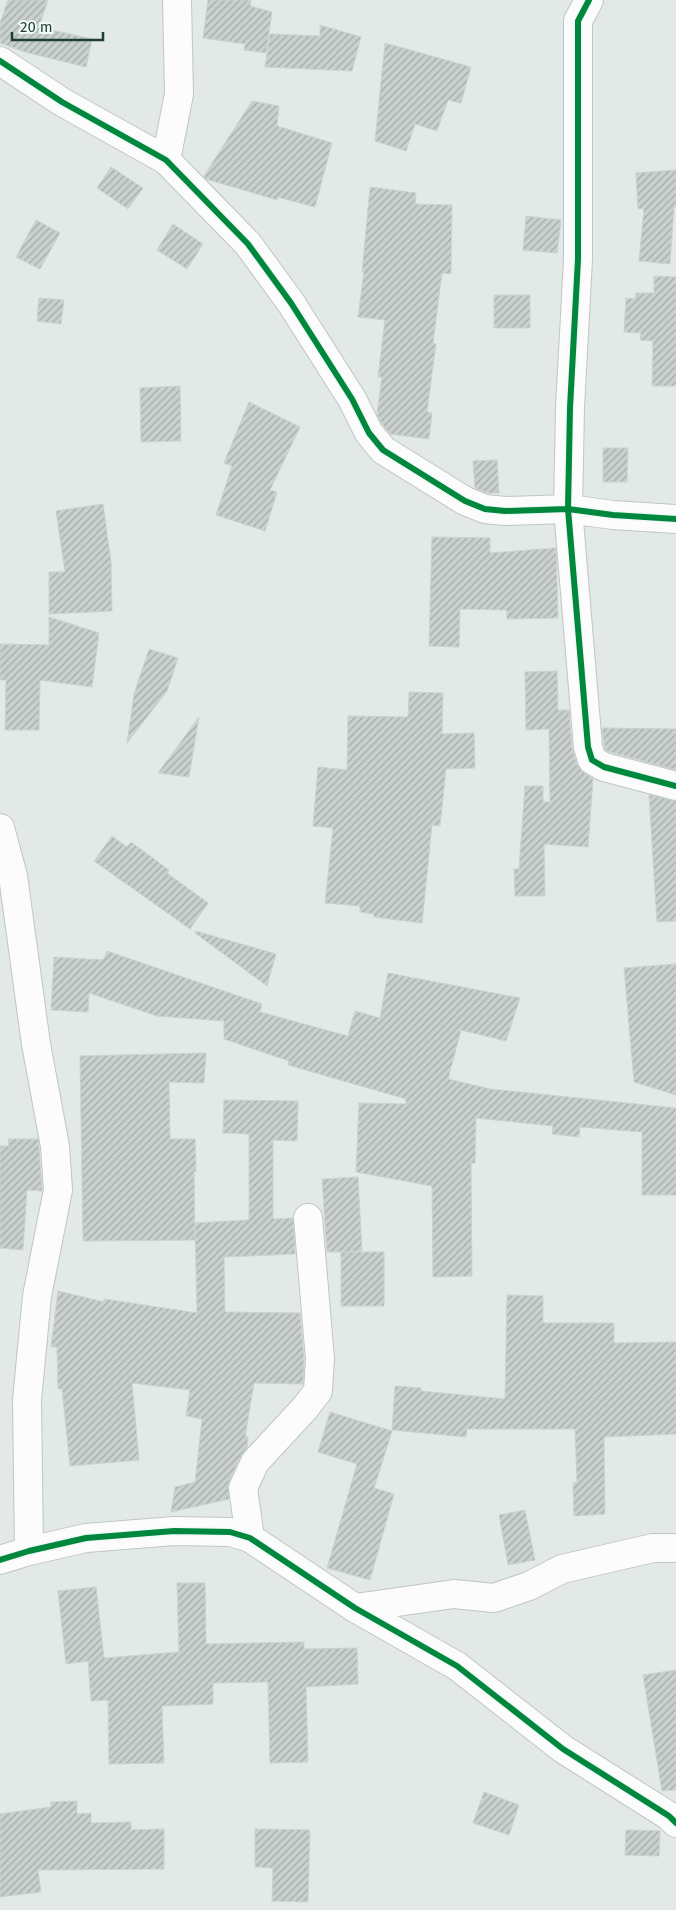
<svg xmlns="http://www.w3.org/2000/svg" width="676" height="1910" font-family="'Fira Sans',sans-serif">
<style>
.building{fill:url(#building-hatch);stroke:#cbd2d0}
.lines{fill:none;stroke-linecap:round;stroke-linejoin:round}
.minor-casing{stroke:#bfc6c4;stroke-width:30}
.minor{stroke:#fbfcfb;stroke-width:28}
.cycleway-casing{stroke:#f0f9f5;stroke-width:9}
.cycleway{stroke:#00873e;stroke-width:6}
</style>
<defs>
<pattern id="building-hatch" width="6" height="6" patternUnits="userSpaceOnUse" patternTransform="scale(1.25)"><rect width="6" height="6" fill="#c9d0ce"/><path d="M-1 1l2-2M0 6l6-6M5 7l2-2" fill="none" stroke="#a3aaa8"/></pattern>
</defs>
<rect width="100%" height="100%" fill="#e2e9e7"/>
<!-- building -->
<path class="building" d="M 8,0 L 48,0 L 39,27 L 92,39 L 86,67 L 25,52 L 0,43 L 0,23 Z
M 208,0 L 251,0 L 250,6 L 272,12 L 266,53 L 244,50 L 245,44 L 203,38 Z
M 320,25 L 361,37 L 352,71 L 265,67 L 270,34 L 320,36 Z
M 385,43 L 471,67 L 461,103 L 448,100 L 437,131 L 415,124 L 406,151 L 375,141 Z
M 252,101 L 279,106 L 277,126 L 332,143 L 315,207 L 277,197 L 277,200 L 206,179 L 204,176 Z
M 111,167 L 143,188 L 128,209 L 97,188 Z
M 676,170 L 676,206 L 674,207 L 670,264 L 639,261 L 644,208 L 638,209 L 636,173 Z
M 370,187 L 416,193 L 415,204 L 452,205 L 451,274 L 442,273 L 433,343 L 436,344 L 427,412 L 432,413 L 429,439 L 390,434 L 382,424 L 377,414 L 382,377 L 378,377 L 385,320 L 358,317 L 364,272 L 362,272 Z
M 526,216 L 561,220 L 557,253 L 523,250 Z
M 36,220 L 60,233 L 40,269 L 16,257 Z
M 173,224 L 203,244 L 187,269 L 157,250 Z
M 654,276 L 676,277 L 676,386 L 652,386 L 653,341 L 640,340 L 641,333 L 624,332 L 626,298 L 635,299 L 636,293 L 654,293 Z
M 494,295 L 530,295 L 530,328 L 494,328 Z
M 39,298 L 64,300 L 61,324 L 37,321 Z
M 180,386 L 181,441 L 141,442 L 140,388 Z
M 249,402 L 300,427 L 270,490 L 277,492 L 265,531 L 216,515 L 232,466 L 224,463 Z
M 603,448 L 628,448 L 627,482 L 603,482 Z
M 497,460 L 499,493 L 488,493 L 475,488 L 473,461 Z
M 103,504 L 111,562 L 112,611 L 49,614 L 49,572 L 65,572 L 56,511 Z
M 432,537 L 490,538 L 490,553 L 556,548 L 558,618 L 507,619 L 507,610 L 460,609 L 459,647 L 429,646 Z
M 49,617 L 99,633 L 92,687 L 40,680 L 39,730 L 5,730 L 6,680 L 0,680 L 0,644 L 49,645 Z
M 149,649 L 178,658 L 167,691 L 127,743 L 134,694 Z
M 557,671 L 558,710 L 569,710 L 572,748 L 577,765 L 584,773 L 593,779 L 588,847 L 544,844 L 545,896 L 515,896 L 514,869 L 519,869 L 525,786 L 543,786 L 543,802 L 550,802 L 549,729 L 526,730 L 525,672 Z
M 409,692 L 443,693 L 442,734 L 474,733 L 475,768 L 446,769 L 440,826 L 432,825 L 422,923 L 374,917 L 374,914 L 360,912 L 360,906 L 325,903 L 333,828 L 313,826 L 318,767 L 347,770 L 348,716 L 408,717 Z
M 199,717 L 189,777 L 158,773 Z
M 602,728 L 676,729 L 676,770 L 610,752 L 605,750 Z
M 649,795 L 676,801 L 676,921 L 657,922 Z
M 112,836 L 127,847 L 131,842 L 169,870 L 167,873 L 208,903 L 190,929 L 94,861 Z
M 196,931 L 276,954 L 267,986 L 195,933 Z
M 107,951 L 262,1004 L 260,1012 L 348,1036 L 355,1011 L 380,1018 L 388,973 L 520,998 L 506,1041 L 461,1030 L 448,1079 L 490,1089 L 676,1108 L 676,1195 L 642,1195 L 642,1132 L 580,1127 L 579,1137 L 552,1134 L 553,1126 L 476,1118 L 475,1163 L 471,1163 L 472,1276 L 433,1277 L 432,1186 L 356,1172 L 359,1103 L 406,1104 L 406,1099 L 288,1065 L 289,1061 L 224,1039 L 224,1021 L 157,1016 L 89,993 L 88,1012 L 51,1010 L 54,957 L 103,960 Z
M 676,964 L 676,1095 L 634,1082 L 624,968 Z
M 206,1053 L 204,1083 L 169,1082 L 170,1139 L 195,1139 L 196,1171 L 194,1171 L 195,1240 L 83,1241 L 80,1056 Z
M 224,1100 L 298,1101 L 297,1141 L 273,1140 L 273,1219 L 293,1218 L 295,1254 L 224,1257 L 225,1312 L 300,1313 L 304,1359 L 303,1384 L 254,1383 L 245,1437 L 248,1437 L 247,1448 L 241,1455 L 229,1481 L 229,1499 L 171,1512 L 175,1487 L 195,1482 L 202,1419 L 186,1416 L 190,1390 L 132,1383 L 139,1460 L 70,1466 L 62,1389 L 58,1389 L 57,1347 L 51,1347 L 58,1291 L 104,1302 L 104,1299 L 197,1313 L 195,1223 L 249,1220 L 249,1134 L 223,1133 Z
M 8,1139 L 38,1139 L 39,1148 L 42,1189 L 42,1191 L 27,1190 L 23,1250 L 0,1248 L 0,1146 L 9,1146 Z
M 358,1177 L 362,1251 L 343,1252 L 384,1252 L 384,1306 L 341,1306 L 341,1252 L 327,1252 L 322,1179 Z
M 507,1295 L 543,1296 L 543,1323 L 614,1323 L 614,1343 L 676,1342 L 676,1434 L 604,1437 L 605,1514 L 574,1516 L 573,1483 L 577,1483 L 575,1429 L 467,1429 L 466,1437 L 392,1430 L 395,1386 L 421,1388 L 421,1391 L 505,1399 Z
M 330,1412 L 392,1431 L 374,1488 L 394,1494 L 370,1580 L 327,1568 L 357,1464 L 318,1452 Z
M 525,1510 L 535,1560 L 508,1565 L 499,1515 Z
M 177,1583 L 205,1583 L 206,1644 L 304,1642 L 304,1649 L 357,1648 L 358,1684 L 306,1687 L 308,1762 L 270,1763 L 268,1682 L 213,1683 L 213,1704 L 162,1706 L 164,1763 L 109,1764 L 108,1700 L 91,1701 L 88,1661 L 66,1664 L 58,1591 L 96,1587 L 104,1658 L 179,1652 Z
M 676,1670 L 676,1790 L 662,1791 L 643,1675 Z
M 484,1792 L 519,1805 L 509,1835 L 473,1823 Z
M 77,1801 L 77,1814 L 91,1813 L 91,1823 L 131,1822 L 131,1830 L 164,1829 L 164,1869 L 38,1870 L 41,1892 L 0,1897 L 0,1814 L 51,1807 L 51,1802 Z
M 255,1829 L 310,1830 L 308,1902 L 272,1901 L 273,1868 L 255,1867 Z
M 626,1830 L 660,1831 L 659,1856 L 625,1855 Z"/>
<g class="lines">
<!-- minor casing -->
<g class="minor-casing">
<path id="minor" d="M 589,0 L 578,21 L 578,259 L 570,408 L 568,509 L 588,747 L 592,760 L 604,767 L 676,786
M 0,61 L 62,102 L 166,160 L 248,244 L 291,303 L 352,399 L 369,433 L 383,450 L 465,501 L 485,509 L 505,511 L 568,509 L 613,515 L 676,519
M 166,160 L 179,94 L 177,0
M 0,828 L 13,876 L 36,1044 L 55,1146 L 58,1190 L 37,1296 L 27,1400 L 29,1551
M 250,1538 L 243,1488 L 255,1462 L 305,1408 L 318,1391 L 320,1359 L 308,1218
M 0,1560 L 29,1551 L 86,1538 L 174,1531 L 230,1532 L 250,1538 L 355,1608 L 457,1666 L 563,1749 L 669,1816 L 676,1823
M 355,1608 L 454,1594 L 494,1598 L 529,1586 L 562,1569 L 653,1548 L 676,1548"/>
</g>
<!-- minor -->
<use href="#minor" class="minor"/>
<!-- cycleway casing -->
<g class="cycleway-casing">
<path id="cycleway" d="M 589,0 L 578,21 L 578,259 L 570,408 L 568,509 L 588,747 L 592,760 L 604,767 L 676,786
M 0,61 L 62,102 L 166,160 L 248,244 L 291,303 L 352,399 L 369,433 L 383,450 L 465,501 L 485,509 L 505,511 L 568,509 L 613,515 L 676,519
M 0,1560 L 29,1551 L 86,1538 L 174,1531 L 230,1532 L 250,1538 L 355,1608 L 457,1666 L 563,1749 L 669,1816 L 676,1823"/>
</g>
<!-- cycleway -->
<use href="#cycleway" class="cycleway"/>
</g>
<!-- scale -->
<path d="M12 32v8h91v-8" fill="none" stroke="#1e3e3a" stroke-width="2.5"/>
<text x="20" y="32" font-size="15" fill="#1e3e3a" stroke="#f0f9f5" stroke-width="4" paint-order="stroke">20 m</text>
</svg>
